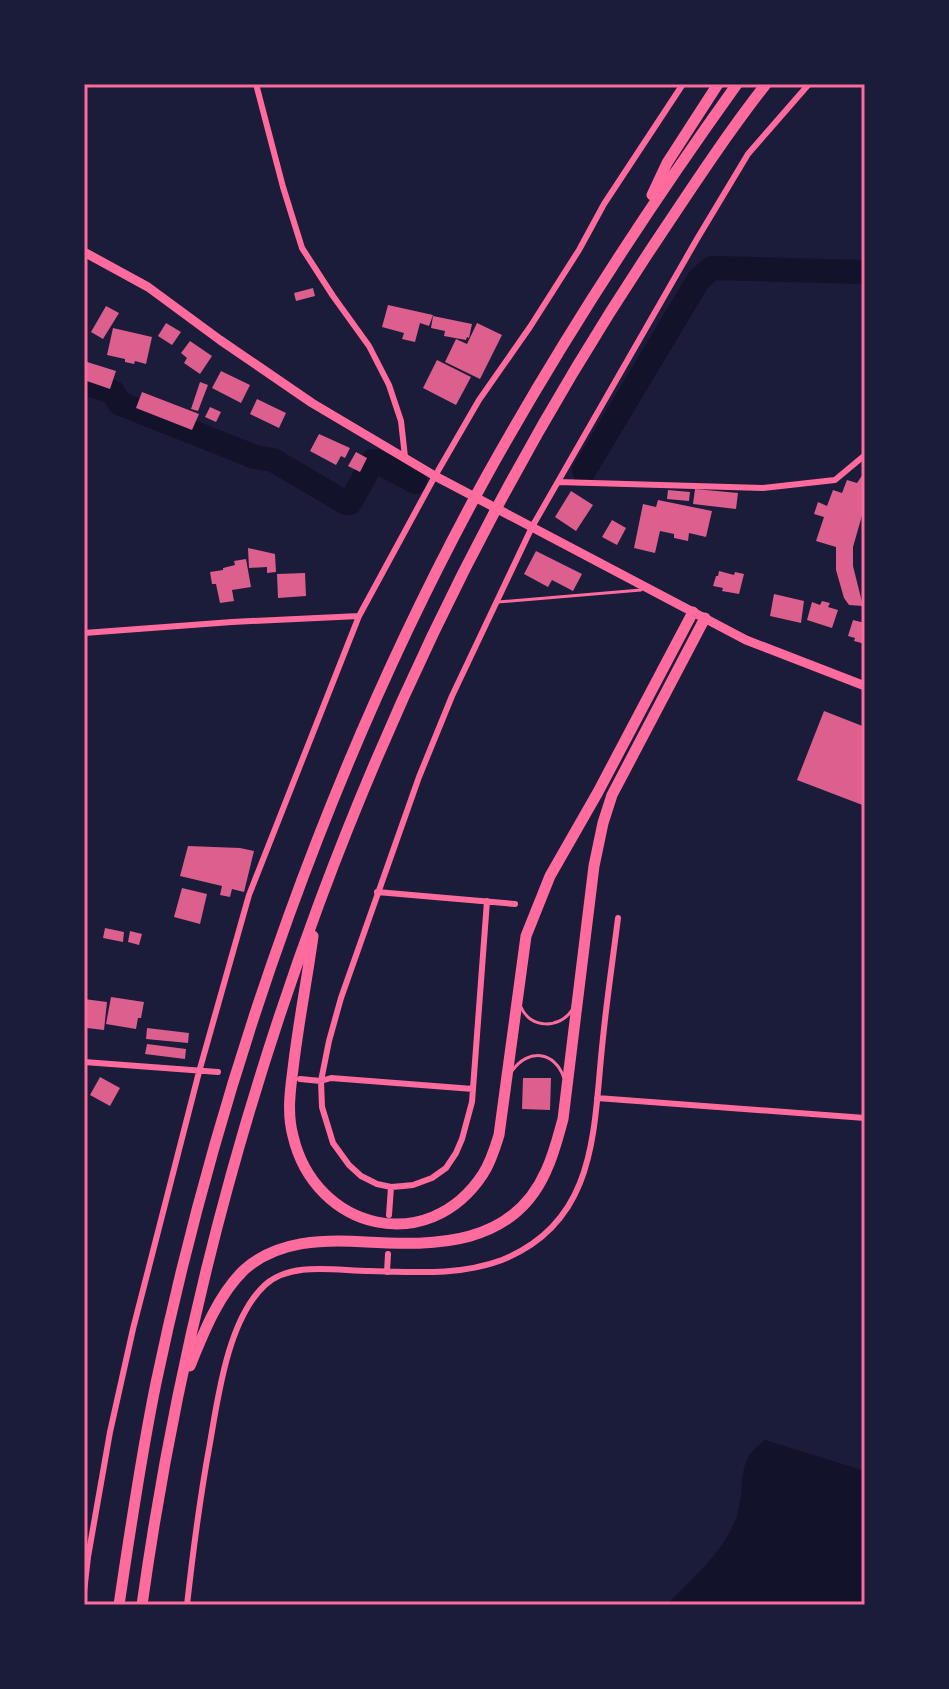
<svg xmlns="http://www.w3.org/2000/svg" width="949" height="1689" font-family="'Times New Roman',serif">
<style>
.water{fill:#12122b}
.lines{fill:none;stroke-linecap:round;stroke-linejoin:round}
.river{stroke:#12122b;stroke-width:24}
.building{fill:#dd5f8e}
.service{stroke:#ff6b9d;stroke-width:3}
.minor{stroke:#ff6b9d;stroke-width:6}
.primary{stroke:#ff6b9d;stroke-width:9}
.motorway{stroke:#ff6b9d;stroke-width:11}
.neatline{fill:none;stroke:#ff6b9d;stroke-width:3}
</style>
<rect width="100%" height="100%" fill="#1b1b3a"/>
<!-- water -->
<path class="water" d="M 765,1440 L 865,1471 L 865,1605 L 667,1605 C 692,1578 728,1549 738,1512 C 746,1482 735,1461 765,1440 Z"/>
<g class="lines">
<!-- river -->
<path class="river" d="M 84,383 L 113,392 L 119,403 L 255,457 L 273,460 L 346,503 L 350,503 L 373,461 L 376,461 L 415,482
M 584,471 L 699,279 L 712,268 L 865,272"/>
</g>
<!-- building -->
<path class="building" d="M 313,288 L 315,296 L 296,301 L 294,293 Z
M 388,305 L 433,315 L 429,326 L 420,323 L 415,342 L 402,339 L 404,333 L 382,327 Z
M 106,306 L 119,313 L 103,339 L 91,332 Z
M 433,316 L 472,324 L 469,338 L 467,337 L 466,340 L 444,336 L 445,331 L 431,328 Z
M 166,323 L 181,332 L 172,345 L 158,336 Z
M 477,323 L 502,335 L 480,379 L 445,362 L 456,339 L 467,344 Z
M 113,328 L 152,337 L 146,364 L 135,361 L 134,364 L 125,362 L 125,359 L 107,355 Z
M 190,341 L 212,356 L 200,374 L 184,363 L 187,358 L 181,353 Z
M 437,360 L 471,377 L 456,405 L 423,388 Z
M 84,361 L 116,371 L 110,389 L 84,380 Z
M 221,371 L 250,385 L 241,403 L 212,388 Z
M 200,382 L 208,385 L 198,411 L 191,409 Z
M 142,392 L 199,414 L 192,430 L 136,408 Z
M 257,399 L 286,413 L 279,428 L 250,414 Z
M 210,407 L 221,412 L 216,422 L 205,417 Z
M 319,434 L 350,448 L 345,458 L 341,456 L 336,465 L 310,451 Z
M 356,452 L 367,458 L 360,472 L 348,466 Z
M 865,471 L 865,505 L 853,547 L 853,566 L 863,606 L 849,605 L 844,598 L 836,570 L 836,547 L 816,541 L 824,517 L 814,514 L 818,502 L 827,506 L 833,490 L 842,493 L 847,480 L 857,483 Z
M 695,489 L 738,493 L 736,509 L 693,504 Z
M 668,490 L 690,492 L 689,501 L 667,499 Z
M 571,491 L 593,505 L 576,531 L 555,517 Z
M 658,500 L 712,511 L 706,537 L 689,533 L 688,541 L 674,538 L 674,534 L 660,531 L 655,553 L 634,548 L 643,504 L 656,507 Z
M 612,520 L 626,528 L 617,545 L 602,537 Z
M 248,548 L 275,554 L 276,572 L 267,573 L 267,567 L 249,568 Z
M 536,551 L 582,574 L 573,591 L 552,580 L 548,587 L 524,574 Z
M 246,559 L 251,587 L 232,590 L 234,601 L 220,603 L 216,584 L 212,584 L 210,572 L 223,570 L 223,568 L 235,565 L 234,561 Z
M 719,571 L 734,575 L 735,572 L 744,574 L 739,594 L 722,591 L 723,588 L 713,586 L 716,576 L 718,576 Z
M 305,573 L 306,596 L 278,598 L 277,574 Z
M 774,594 L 804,601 L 801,623 L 770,616 Z
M 822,601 L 830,603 L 828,607 L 838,610 L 832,628 L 807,620 L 812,602 L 820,605 Z
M 853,620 L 865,623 L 865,644 L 854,641 L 855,638 L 848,636 Z
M 824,711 L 865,727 L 865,806 L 797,780 Z
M 188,846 L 240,848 L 254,851 L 244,892 L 232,889 L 230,897 L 220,895 L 222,886 L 180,876 Z
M 182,888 L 207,894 L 200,924 L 174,917 Z
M 105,928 L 124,932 L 123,942 L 103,938 Z
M 130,931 L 142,934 L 139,945 L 128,942 Z
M 111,997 L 144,1002 L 141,1018 L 138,1018 L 136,1029 L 106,1024 Z
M 84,999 L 107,1002 L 104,1030 L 87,1028 L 87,1026 L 84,1026 Z
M 147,1028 L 189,1033 L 188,1043 L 146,1039 Z
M 147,1044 L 186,1049 L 185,1059 L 145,1054 Z
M 100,1077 L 120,1088 L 110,1106 L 90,1095 Z
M 523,1078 L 551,1078 L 550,1110 L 522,1109 Z"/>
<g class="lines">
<!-- service -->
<path class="service" d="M 498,602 L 641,590
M 521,1007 C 530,1029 560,1029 572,1010
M 512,1071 C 528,1048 555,1051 564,1078"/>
<!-- minor -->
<path class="minor" d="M 256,84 L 283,187 L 302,248 L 333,296 L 369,346 L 389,385 L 401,421 L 405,457
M 558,482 L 763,488 L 835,480 L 865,455
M 84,633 L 232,622 L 359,616
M 377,892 L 515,904
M 487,901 L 472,1102 L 462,1139 L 456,1153 L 446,1168 L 432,1178 L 413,1185 L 403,1186 L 391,1187 L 377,1184 L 361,1176 L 349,1165 L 333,1143 L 322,1107 L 321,1081 L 329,1041 L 341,998 L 419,777 L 452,696 L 532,527 L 697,239 L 748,154 L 809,84
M 84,1062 L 218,1072
M 300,1079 L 321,1081 L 331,1078 L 473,1089
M 597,1098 L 865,1118
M 389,1215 L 391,1187
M 387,1272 L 388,1254
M 84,1592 L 88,1557 L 110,1432 L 133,1329 L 199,1072 L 249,895 L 359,616 L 435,476 L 479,400 L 530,327 L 579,250 L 604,204 L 683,84
M 187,1605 C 193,1551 200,1497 210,1443 C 218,1397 228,1319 265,1285 C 291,1261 337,1271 370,1271 C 414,1272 459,1276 502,1260 C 600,1221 593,1125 603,1038 C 607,998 613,958 618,918"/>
<!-- primary -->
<path class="primary" d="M 84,252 L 148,287 L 220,340 L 312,403 L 435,476 L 746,640 L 865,686"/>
<!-- motorway -->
<path class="motorway" d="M 652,195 L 667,163 L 718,84
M 313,936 C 307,980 298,1025 293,1069 C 290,1091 287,1114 293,1136 C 315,1230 428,1258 483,1174 C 491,1162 495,1148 499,1135 L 526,936 L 550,876 L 598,792 L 693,612
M 190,1366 C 203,1334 218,1295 244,1270 C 277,1240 325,1239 366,1242 C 436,1246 513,1246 546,1171 C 554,1154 558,1137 563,1119 L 594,866 L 603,823 L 612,795 L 705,618
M 119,1605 C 130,1531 141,1456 156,1383 C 221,1073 333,755 486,477 C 562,340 646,211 737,84
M 142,1605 C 209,1126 380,660 647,255 C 685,198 723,139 766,84"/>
</g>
<!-- border -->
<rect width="949" height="1689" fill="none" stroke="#1b1b3a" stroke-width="172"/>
<rect x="86" y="86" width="777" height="1517" class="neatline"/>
</svg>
